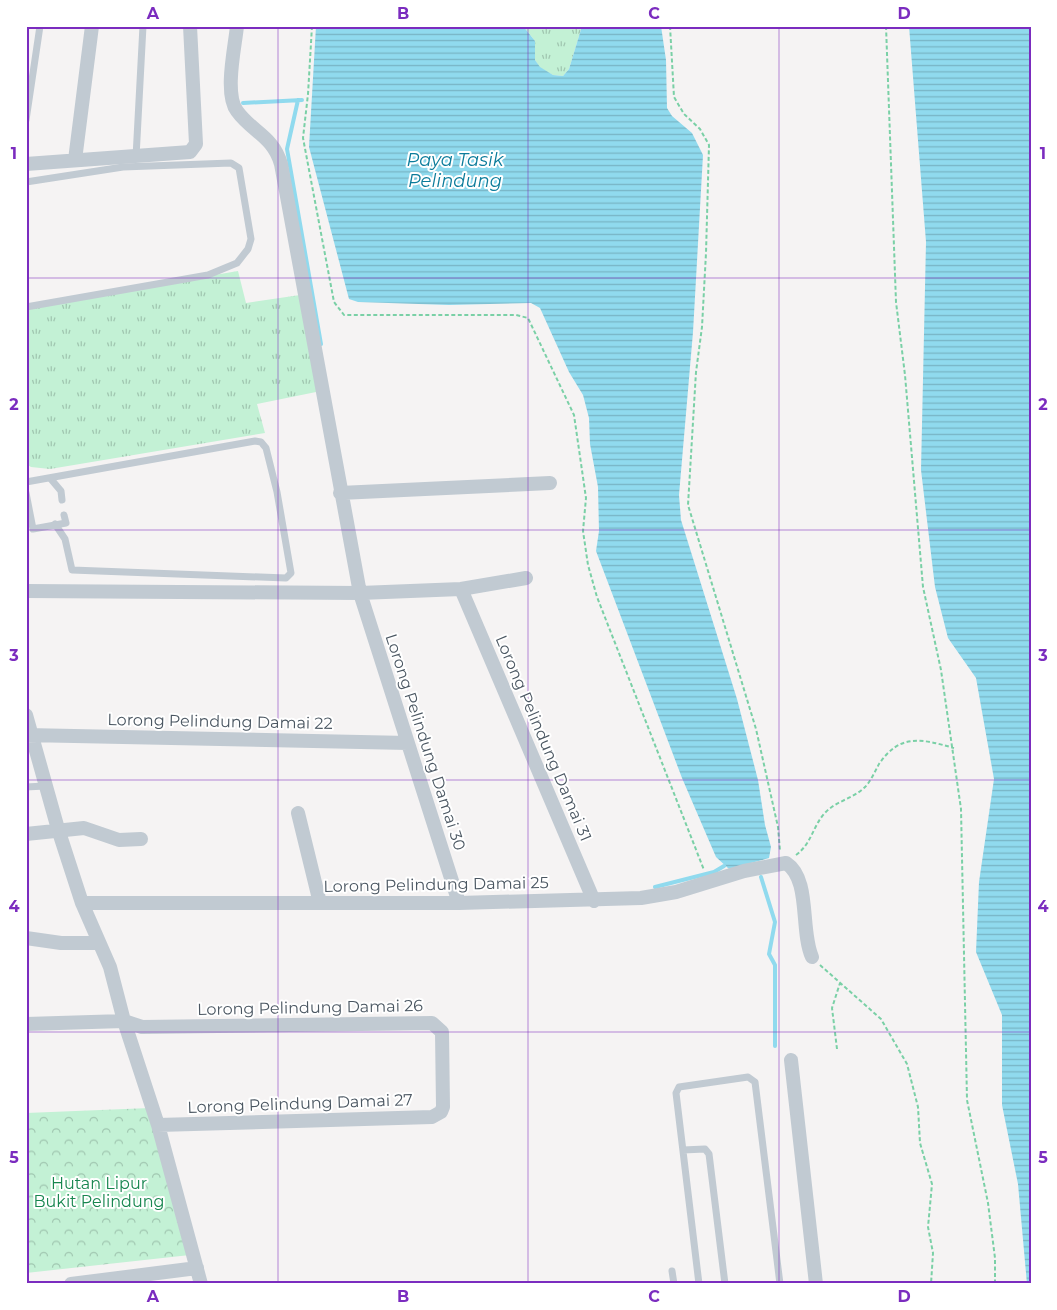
<svg xmlns="http://www.w3.org/2000/svg" width="1057" height="1310" font-family="Montserrat,sans-serif">
<style>
.grass{fill:url(#grass-tufts)}
.forest{fill:url(#forest-crowns)}
.water{fill:url(#water-rules)}
.lines{fill:none;stroke-linecap:round;stroke-linejoin:round}
.stream{stroke:#90daee;stroke-width:4}
.path{stroke:#7ad0a6;stroke-width:2;stroke-dasharray:4 2.5;stroke-linecap:butt}
.lane{stroke:#c1cad2;stroke-width:7}
.street{stroke:#c1cad2;stroke-width:14}
.grid{fill:none;stroke:#7b2cbf;stroke-width:1;stroke-opacity:0.55}
.labels{text-anchor:middle;stroke-width:4;stroke-linejoin:round;paint-order:stroke}
.street-label{font-size:16px;fill:#4a5661;stroke:#fff}
.park-label{font-size:16px;fill:#17864f;stroke:#fff}
.water-label{font-size:18px;font-style:italic;fill:#0c7c9b;stroke:#fff}
.neatline{fill:none;stroke:#7b2cbf;stroke-width:2}
.grid-label{font-size:16px;text-anchor:middle;font-weight:bold;fill:#7b2cbf}
</style>
<defs>
<pattern id="grass-tufts" width="24" height="20" patternUnits="userSpaceOnUse" patternTransform="scale(1.25)"><rect width="24" height="20" fill="#c3f1d5"/><path d="M3 7l-1-3M5 7V3M7 7l1-3M15 17l-1-3M17 17v-4M19 17l1-3" fill="none" stroke="#a0c6b0"/></pattern>
<pattern id="forest-crowns" width="20" height="18" patternUnits="userSpaceOnUse" patternTransform="scale(1.25)"><rect width="20" height="18" fill="#c3f1d5"/><path d="M2 6a3 3 0 1 1 6 0M12 15a3 3 0 1 1 6 0" fill="none" stroke="#a0c6b0"/></pattern>
<pattern id="water-rules" width="6" height="5" patternUnits="userSpaceOnUse" patternTransform="scale(1.25)"><rect width="6" height="5" fill="#90daee"/><path d="M0 2.5h6" fill="none" stroke="#78b4c4"/></pattern>
</defs>
<rect width="100%" height="100%" fill="#f5f3f3"/>
<!-- grass -->
<path class="grass" d="M 523,26 L 582,26 L 569,69 L 563,76 L 553,75 L 540,68 L 535,60 L 535,41 Z
M 238,271 L 246,303 L 300,295 L 321,391 L 257,404 L 265,433 L 50,469 L 31,467 L 26,464 L 26,307 Z"/>
<!-- forest -->
<path class="forest" d="M 150,1108 L 190,1255 L 26,1273 L 26,1113 Z"/>
<!-- water -->
<path class="water" d="M 316,26 L 523,26 L 535,41 L 535,60 L 540,67 L 553,75 L 563,76 L 569,69 L 582,26 L 661,26 L 666,60 L 667,108 L 672,116 L 692,133 L 703,155 L 693,332 L 679,495 L 681,520 L 737,699 L 758,780 L 765,825 L 771,847 L 769,858 L 729,869 L 716,857 L 682,778 L 596,551 L 599,531 L 598,487 L 590,444 L 589,418 L 583,395 L 569,372 L 540,308 L 531,303 L 449,305 L 358,302 L 349,299 L 309,147 Z
M 909,26 L 1031,26 L 1031,1284 L 1027,1284 L 1018,1184 L 1002,1105 L 1002,1015 L 976,952 L 979,882 L 994,779 L 976,678 L 948,638 L 935,587 L 921,470 L 926,242 Z"/>
<g class="lines">
<!-- stream -->
<path class="stream" d="M 298,100 L 287,149 L 321,344
M 243,103 L 302,100
M 761,877 L 775,922 L 769,954 L 775,965 L 775,1046
M 655,887 L 714,872 L 724,866"/>
<!-- path -->
<path class="path" d="M 312,26 L 308,94 L 303,138 L 334,302 L 344,315 L 516,315 L 528,318 L 574,415 L 586,498 L 583,531 L 588,565 L 597,597 L 704,870
M 670,26 L 674,97 L 684,114 L 700,129 L 709,145 L 706,253 L 702,327 L 696,372 L 688,505 L 756,729 L 778,827 L 780,851
M 886,26 L 896,302 L 905,375 L 923,587 L 941,670 L 961,809 L 967,1100 L 988,1203 L 995,1258 L 995,1284
M 796,855 C 812,843 812,828 824,814 C 835,801 853,799 865,787 C 871,781 875,771 879,764 C 900,733 922,739 954,748
M 820,965 L 881,1019 L 907,1064 L 918,1107 L 920,1143 L 932,1184 L 928,1227 L 933,1253 L 931,1284
M 837,1049 L 832,1008 L 840,983"/>
<!-- lane -->
<path class="lane" d="M 26,120 L 40,26
M 136,157 L 143,26
M 26,182 L 123,167 L 231,163 L 239,168 L 251,239 L 248,249 L 237,263 L 208,275 L 26,307
M 50,478 L 61,491 L 62,500
M 26,482 L 255,441 L 261,442 L 266,448 L 277,492 L 291,573 L 286,578 L 72,570 L 65,539 L 55,524
M 26,493 L 33,529 L 66,523 L 64,515
M 26,787 L 45,786
M 683,1150 L 705,1149 L 709,1154 L 725,1284
M 672,1271 L 674,1284
M 699,1284 L 676,1093 L 679,1087 L 748,1077 L 755,1082 L 780,1284"/>
<!-- street -->
<path class="street" d="M 237,26 C 235,47 224,94 237,111 C 252,132 273,136 281,164 L 360,593 L 459,903
M 75,160 L 92,26
M 26,164 L 190,152 L 196,144 L 190,26
M 340,493 L 550,483
M 461,589 L 594,901
M 26,591 L 360,593 L 461,589 L 526,578
M 26,715 L 58,829 L 82,903 L 110,967 L 124,1021 L 158,1125 L 201,1284
M 26,735 L 408,743
M 298,813 L 320,903
M 26,834 L 84,828 L 119,840 L 141,839
M 82,903 L 459,903 L 641,898 L 676,892 L 744,871 L 786,863 C 811,879 800,930 812,957
M 26,938 L 61,943 L 99,943
M 26,1024 L 124,1021 L 142,1027 L 432,1023 L 442,1032 L 443,1107 L 441,1112 L 432,1117 L 158,1125
M 791,1060 L 816,1284
M 71,1284 L 197,1268"/>
</g>
<!-- grid -->
<path class="grid" d="M 278,26 L 278,1284M 528,26 L 528,1284M 779,26 L 779,1284M 26,278 L 1031,278M 26,530 L 1031,530M 26,780 L 1031,780M 26,1032 L 1031,1032"/>
<g class="labels">
<!-- street labels -->
<g class="street-label">
<text transform="translate(220 721) rotate(1)" y="6">Lorong Pelindung Damai 22</text>
<text transform="translate(544 738) rotate(67)" y="6">Lorong Pelindung Damai 31</text>
<text transform="translate(426 742) rotate(72)" y="6">Lorong Pelindung Damai 30</text>
<text transform="translate(436 884) rotate(-1)" y="6">Lorong Pelindung Damai 25</text>
<text transform="translate(310 1007) rotate(-1)" y="6">Lorong Pelindung Damai 26</text>
<text transform="translate(300 1103) rotate(-2)" y="6">Lorong Pelindung Damai 27</text>
</g>
<!-- park labels -->
<g class="park-label">
<text x="99" y="1189">Hutan Lipur<tspan x="99" dy="18">Bukit Pelindung</tspan></text>
</g>
<!-- water labels -->
<g class="water-label">
<text x="455" y="166">Paya Tasik<tspan x="455" dy="21">Pelindung</tspan></text>
</g>
</g>
<!-- border -->
<rect width="1057" height="1310" fill="none" stroke="#ffffff" stroke-width="55"/>
<rect x="28" y="28" width="1002" height="1254" class="neatline"/>
<g class="grid-label">
<text x="153" y="19">A</text>
<text x="403" y="19">B</text>
<text x="654" y="19">C</text>
<text x="904" y="19">D</text>
<text x="14" y="159">1</text>
<text x="1043" y="159">1</text>
<text x="14" y="410">2</text>
<text x="1043" y="410">2</text>
<text x="14" y="661">3</text>
<text x="1043" y="661">3</text>
<text x="14" y="912">4</text>
<text x="1043" y="912">4</text>
<text x="14" y="1163">5</text>
<text x="1043" y="1163">5</text>
<text x="153" y="1302">A</text>
<text x="403" y="1302">B</text>
<text x="654" y="1302">C</text>
<text x="904" y="1302">D</text>
</g>
</svg>
